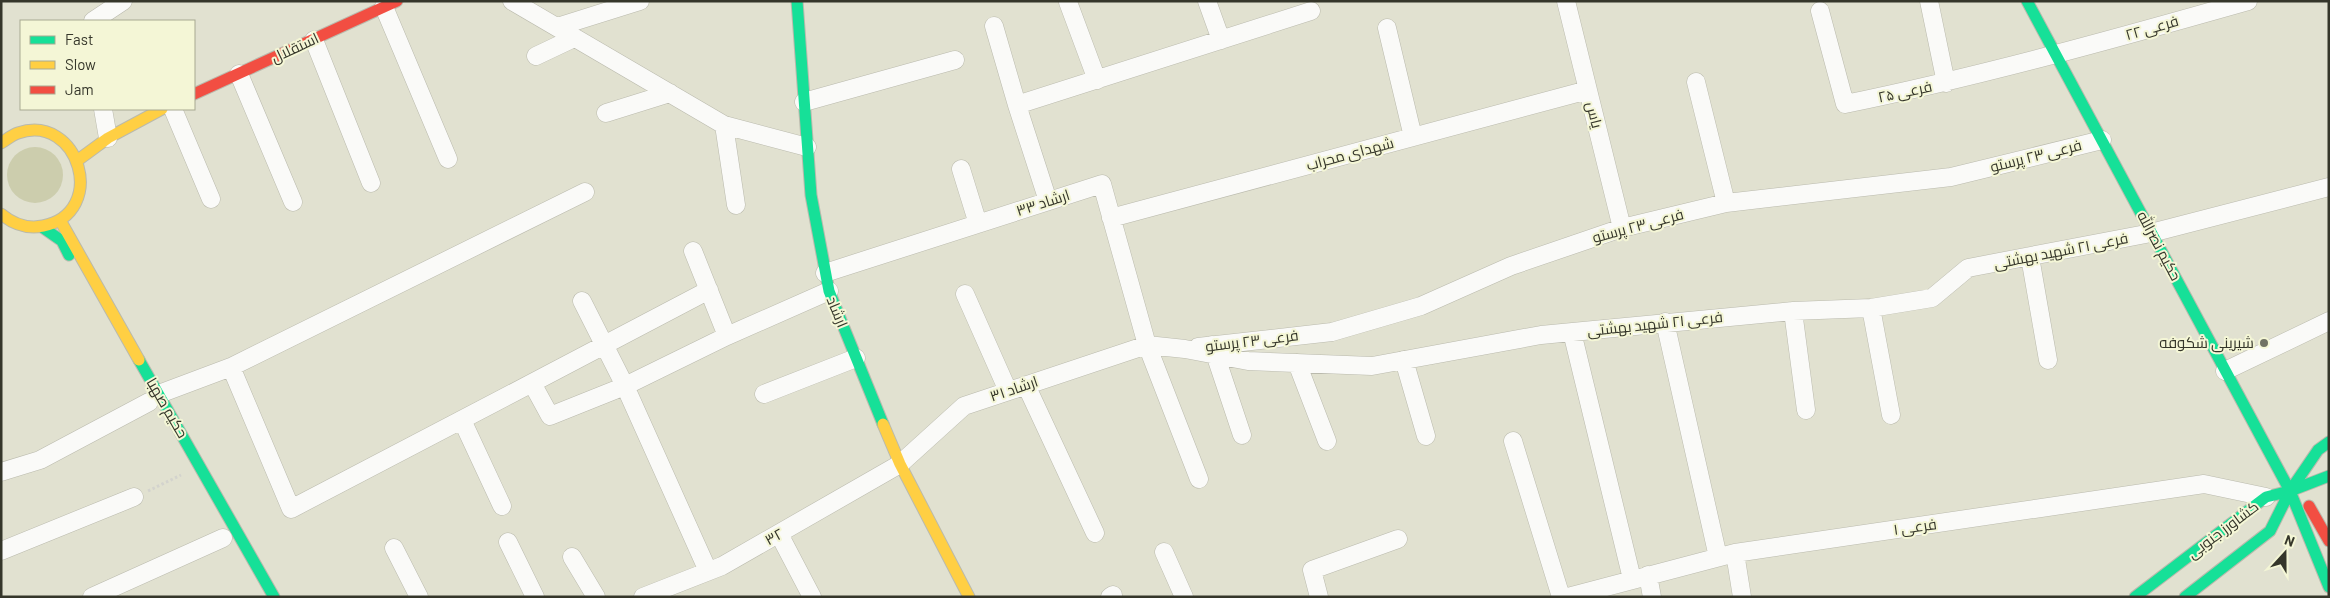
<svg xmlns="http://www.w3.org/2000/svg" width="2330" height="598" font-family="Barlow,Cairo,sans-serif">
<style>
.green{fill:#cccdad}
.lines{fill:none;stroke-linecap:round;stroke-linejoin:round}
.street-casing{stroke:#babaad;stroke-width:19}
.fast-casing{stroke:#babaad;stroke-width:13}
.slow-casing{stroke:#babaad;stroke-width:13}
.jam-casing{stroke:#babaad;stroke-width:13}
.path{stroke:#d3d3cd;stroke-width:3;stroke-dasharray:2.5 2.5;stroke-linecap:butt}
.street{stroke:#fafaf8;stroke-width:18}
.fast{stroke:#16e098;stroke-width:11}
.slow{stroke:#ffcf43;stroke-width:11}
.jam{stroke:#f24e42;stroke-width:11}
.poi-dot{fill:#717264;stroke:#f4f6d6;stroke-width:2}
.labels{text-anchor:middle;stroke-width:4;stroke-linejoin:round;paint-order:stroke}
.street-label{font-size:15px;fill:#35362a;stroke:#f4f6d6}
.poi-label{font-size:15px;fill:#35362a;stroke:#f4f6d6;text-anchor:end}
</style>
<rect width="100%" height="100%" fill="#e1e1d0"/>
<!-- green -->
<path class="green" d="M7 175a28 28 0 1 1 56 0a28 28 0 1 1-56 0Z"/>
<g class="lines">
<!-- street casing -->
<g class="street-casing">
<path id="street" d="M 512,1 L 724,125 L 807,147
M 1207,1 L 1221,40
M 1566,1 L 1622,228
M 1929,1 L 1946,83
M 1068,2 L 1097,80
M 384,7 L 448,159
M 1820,11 L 1845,104 C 1981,76 2114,39 2248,1
M 93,21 L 123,1
M 994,26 L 1017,105
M 557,27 L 640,1
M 1387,28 L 1413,137
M 314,40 L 371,183
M 536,56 L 574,38
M 239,74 L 293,202
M 1696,82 L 1726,203
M 804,102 L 955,60
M 103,109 L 108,138
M 173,109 L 211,199
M 606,113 L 670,93
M 724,125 L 736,205
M 961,169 L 978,224
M 1048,201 L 1017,105 L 1311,11
M 1111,218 L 1588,90
M 693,251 L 727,336
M 2030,257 L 2048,360
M 825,273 L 1102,184 L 1147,345 L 1199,479
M 965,294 L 1008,391
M 582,301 L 625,386 L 708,571
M 1871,308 L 1891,415
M 1793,311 L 1806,410
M 1665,322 L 1718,557
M 1572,332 L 1632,579
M 1212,345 L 1242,435
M 1198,347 L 1332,332 L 1421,306 L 1511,266 L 1622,228 L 1726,203 L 1951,177 L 2102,140
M 1404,360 L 1426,436
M 1297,363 L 1327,441
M 231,367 L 291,509 L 532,383 L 550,416 L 625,386 L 727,336 L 829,291
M 2225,371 L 2329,321
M 532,383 L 709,290
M 1026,385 L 1095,533
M 159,394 L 231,367 L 585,192
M 764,394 L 856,358
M 462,420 L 502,506
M 1513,441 L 1561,597
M 1,472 L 40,460 L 149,402
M 779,534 L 812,597
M 508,542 L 535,597
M 394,548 L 419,597
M 1,551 L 134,497
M 1164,552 L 1184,597
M 1735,553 L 1742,597
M 572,557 L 596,597
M 1648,575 L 1652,597
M 92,597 L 223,538
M 643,597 L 722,566 L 900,464 L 964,406 L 1147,345 L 1185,349 L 1248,361 L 1372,366 L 1541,335 L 1793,311 L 1871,308 L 1932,298 L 1968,268 L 2151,233 L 2329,187
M 1110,597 L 1113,595
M 1319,597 L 1312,570 L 1398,539
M 1568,597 L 1735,553 L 2204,484 L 2266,497"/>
</g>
<!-- fast casing -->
<g class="fast-casing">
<path id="fast" d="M 797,1 L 811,195 L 829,291 L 883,424
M 2027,1 L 2290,491 L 2329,587
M 42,227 L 62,241 L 69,255
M 139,360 L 274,597
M 2135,597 L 2266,497 L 2290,491 L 2329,476
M 2185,597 L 2270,531 L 2290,491 L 2318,450 L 2329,442"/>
</g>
<!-- slow casing -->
<g class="slow-casing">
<path id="slow" d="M 1,143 C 6,140 12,135 18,133 C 79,112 109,213 43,226 C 28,229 13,224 1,214
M 78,160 L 108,138 L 162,109
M 60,220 L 139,360
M 883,424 L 900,464 L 969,597"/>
</g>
<!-- jam casing -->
<g class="jam-casing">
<path id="jam" d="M 194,94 L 397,1
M 2309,506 L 2329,541"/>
</g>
<!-- path -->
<path class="path" d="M 148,491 L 181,475"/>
<!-- street -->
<use href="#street" class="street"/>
<!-- fast -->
<use href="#fast" class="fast"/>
<!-- slow -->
<use href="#slow" class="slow"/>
<!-- jam -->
<use href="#jam" class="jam"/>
</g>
<!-- markers -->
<circle class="poi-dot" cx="2264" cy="343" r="5"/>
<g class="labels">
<!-- street labels -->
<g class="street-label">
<text transform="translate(2152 28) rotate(-16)" y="5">فرعی ۲۲</text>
<text transform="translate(295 48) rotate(-25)" y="5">استقلال</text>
<text transform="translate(1905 92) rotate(-12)" y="5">فرعی ۲۵</text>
<text transform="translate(1594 115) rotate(76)" y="5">یاس</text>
<text transform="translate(1350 154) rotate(-15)" y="5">شهدای محراب</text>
<text transform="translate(2036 156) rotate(-14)" y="5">فرعی ۲۳ پرستو</text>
<text transform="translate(1043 203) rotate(-18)" y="5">ارشاد ۳۳</text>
<text transform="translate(1638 226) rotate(-15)" y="5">فرعی ۲۳ پرستو</text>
<text transform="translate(2159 246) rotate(62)" y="5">حکیم نصرالله</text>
<text transform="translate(2061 251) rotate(-11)" y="5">فرعی ۲۱ شهید بهشتی</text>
<text transform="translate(837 312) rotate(68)" y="5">ارشاد</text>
<text transform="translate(1655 324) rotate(-6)" y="5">فرعی ۲۱ شهید بهشتی</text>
<text transform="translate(1252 341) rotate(-7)" y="5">فرعی ۲۳ پرستو</text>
<text transform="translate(1014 389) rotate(-19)" y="5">ارشاد ۳۱</text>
<text transform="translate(167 408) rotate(60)" y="5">حکیم صهبا</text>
<text transform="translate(1915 527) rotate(-8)" y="5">فرعی ۱</text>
<text transform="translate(2223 530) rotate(-37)" y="5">کشاورز جنوبی</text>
<text transform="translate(774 537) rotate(-29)" y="5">۳۲</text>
</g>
<!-- poi labels -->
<g class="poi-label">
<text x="2254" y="348">شیرینی شکوفه</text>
</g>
</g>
<!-- border -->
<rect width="2330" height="598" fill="none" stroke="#35362a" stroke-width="5"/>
<!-- legend -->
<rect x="20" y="20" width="175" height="90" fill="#f4f6d6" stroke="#a8a991"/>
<rect x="30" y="36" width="25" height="8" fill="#16e098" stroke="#a8a991"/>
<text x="65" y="45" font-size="15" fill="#35362a">Fast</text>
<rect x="30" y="61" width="25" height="8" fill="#ffcf43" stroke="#a8a991"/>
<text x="65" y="70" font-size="15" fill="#35362a">Slow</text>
<rect x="30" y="86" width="25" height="8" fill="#f24e42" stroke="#a8a991"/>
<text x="65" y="95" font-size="15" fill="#35362a">Jam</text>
<!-- north arrow -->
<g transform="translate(2285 553) rotate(21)" stroke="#f4f6d6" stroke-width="4" paint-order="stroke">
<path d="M0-4L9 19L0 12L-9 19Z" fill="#35362a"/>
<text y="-8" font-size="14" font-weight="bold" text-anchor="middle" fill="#35362a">N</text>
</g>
</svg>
